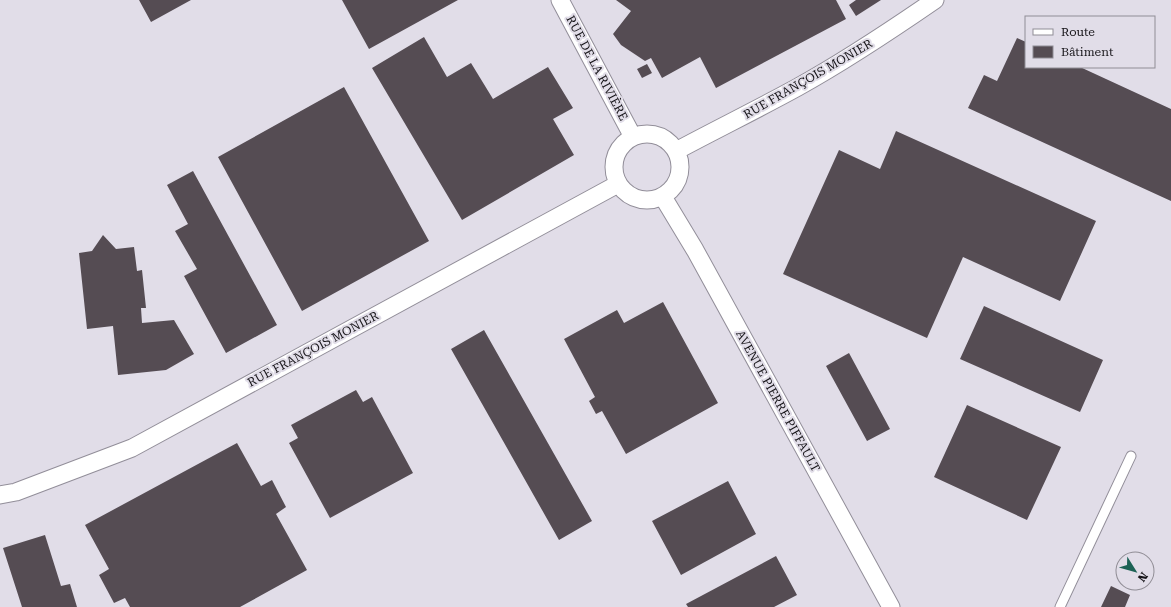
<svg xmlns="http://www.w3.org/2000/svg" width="1171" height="607" font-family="'Roboto Serif',serif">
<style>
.building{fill:#554c53}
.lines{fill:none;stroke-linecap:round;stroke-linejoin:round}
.service-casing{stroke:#928e99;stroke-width:11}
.minor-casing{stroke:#928e99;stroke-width:19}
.service{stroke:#fff;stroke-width:9}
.minor{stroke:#fff;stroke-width:17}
.labels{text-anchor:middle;stroke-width:4;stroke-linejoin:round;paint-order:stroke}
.street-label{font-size:12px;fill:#161418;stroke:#e1dde8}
</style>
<rect width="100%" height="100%" fill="#e1dde8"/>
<!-- building -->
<path class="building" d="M 139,0 L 191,0 L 151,22 Z
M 342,0 L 458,0 L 369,49 Z
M 616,0 L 836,0 L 846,19 L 716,88 L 700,57 L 662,78 L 651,58 L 645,61 L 621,45 L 613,34 L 631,11 Z
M 856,0 L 881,0 L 856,16 L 849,5 Z
M 424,37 L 447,77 L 471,63 L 493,99 L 548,67 L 573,108 L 553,119 L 574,155 L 462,220 L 372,68 Z
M 1017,38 L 1026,42 L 1026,67 L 1080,67 L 1171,109 L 1171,201 L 968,108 L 984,75 L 997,81 Z
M 647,64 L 652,73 L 642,78 L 637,69 Z
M 344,87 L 429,241 L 302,311 L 218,157 Z
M 896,131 L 1096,221 L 1060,301 L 963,257 L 927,338 L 783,274 L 839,150 L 880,169 Z
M 193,171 L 277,325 L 226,353 L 184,276 L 197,269 L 175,231 L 188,224 L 167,185 Z
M 103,235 L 116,249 L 134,247 L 137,271 L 142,270 L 146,308 L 141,308 L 142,323 L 174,320 L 194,354 L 166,370 L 118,375 L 113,326 L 87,329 L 79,253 L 92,251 Z
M 663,302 L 718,403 L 626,454 L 602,411 L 596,414 L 589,401 L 595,397 L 564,339 L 617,310 L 624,323 Z
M 984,306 L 1103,360 L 1080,412 L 960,359 Z
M 484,330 L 592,521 L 559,540 L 451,349 Z
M 849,353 L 890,429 L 867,441 L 826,366 Z
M 356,390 L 363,402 L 372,397 L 413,473 L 330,518 L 289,443 L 298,438 L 291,425 Z
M 967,405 L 1061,447 L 1027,520 L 934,477 Z
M 237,443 L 261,486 L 272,480 L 286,507 L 276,514 L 307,570 L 240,607 L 130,607 L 125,598 L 114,603 L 99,575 L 109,569 L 85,525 Z
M 728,481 L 756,534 L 681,575 L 652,521 Z
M 45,535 L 61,586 L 70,584 L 77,607 L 22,607 L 3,548 Z
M 776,556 L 797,595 L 774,607 L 688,607 L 686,604 Z
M 1111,586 L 1130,595 L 1125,607 L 1101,607 Z"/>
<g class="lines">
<!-- service casing -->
<g class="service-casing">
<path id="service" d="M 1060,607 L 1131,456"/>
</g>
<!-- minor casing -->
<g class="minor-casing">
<path id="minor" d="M 560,0 L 633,137
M614 167a33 33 0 1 1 66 0a33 33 0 1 1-66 0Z
M 676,151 C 717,129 758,109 798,87 C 845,61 890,31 935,0
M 663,197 L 695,250 L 891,607
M 0,495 L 16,492 L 132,448 L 618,184"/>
</g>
<!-- service -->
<use href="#service" class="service"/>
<!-- minor -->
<use href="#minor" class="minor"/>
</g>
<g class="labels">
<!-- street labels -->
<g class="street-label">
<text transform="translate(597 68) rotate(62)" y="4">RUE DE LA RIVIÈRE</text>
<text transform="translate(808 79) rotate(-30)" y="4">RUE FRANÇOIS MONIER</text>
<text transform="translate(313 349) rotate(-28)" y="4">RUE FRANÇOIS MONIER</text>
<text transform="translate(778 401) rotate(61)" y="4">AVENUE PIERRE PIFFAULT</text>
</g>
</g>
<!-- legend -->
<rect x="1025" y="16" width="130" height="52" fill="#e1dde8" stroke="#908d95"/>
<rect x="1033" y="29" width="20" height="6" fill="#ffffff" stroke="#908d95"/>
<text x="1061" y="36" font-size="12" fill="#161418">Route</text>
<rect x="1033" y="46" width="20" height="12" fill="#554c53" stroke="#908d95"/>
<text x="1061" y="56" font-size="12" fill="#161418">Bâtiment</text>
<!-- north arrow -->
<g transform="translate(1135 571) rotate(127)"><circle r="19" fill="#e1dde8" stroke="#908d95"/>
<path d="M0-3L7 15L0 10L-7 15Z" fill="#1c6255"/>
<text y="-6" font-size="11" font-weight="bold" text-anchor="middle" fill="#161418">N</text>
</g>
</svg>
